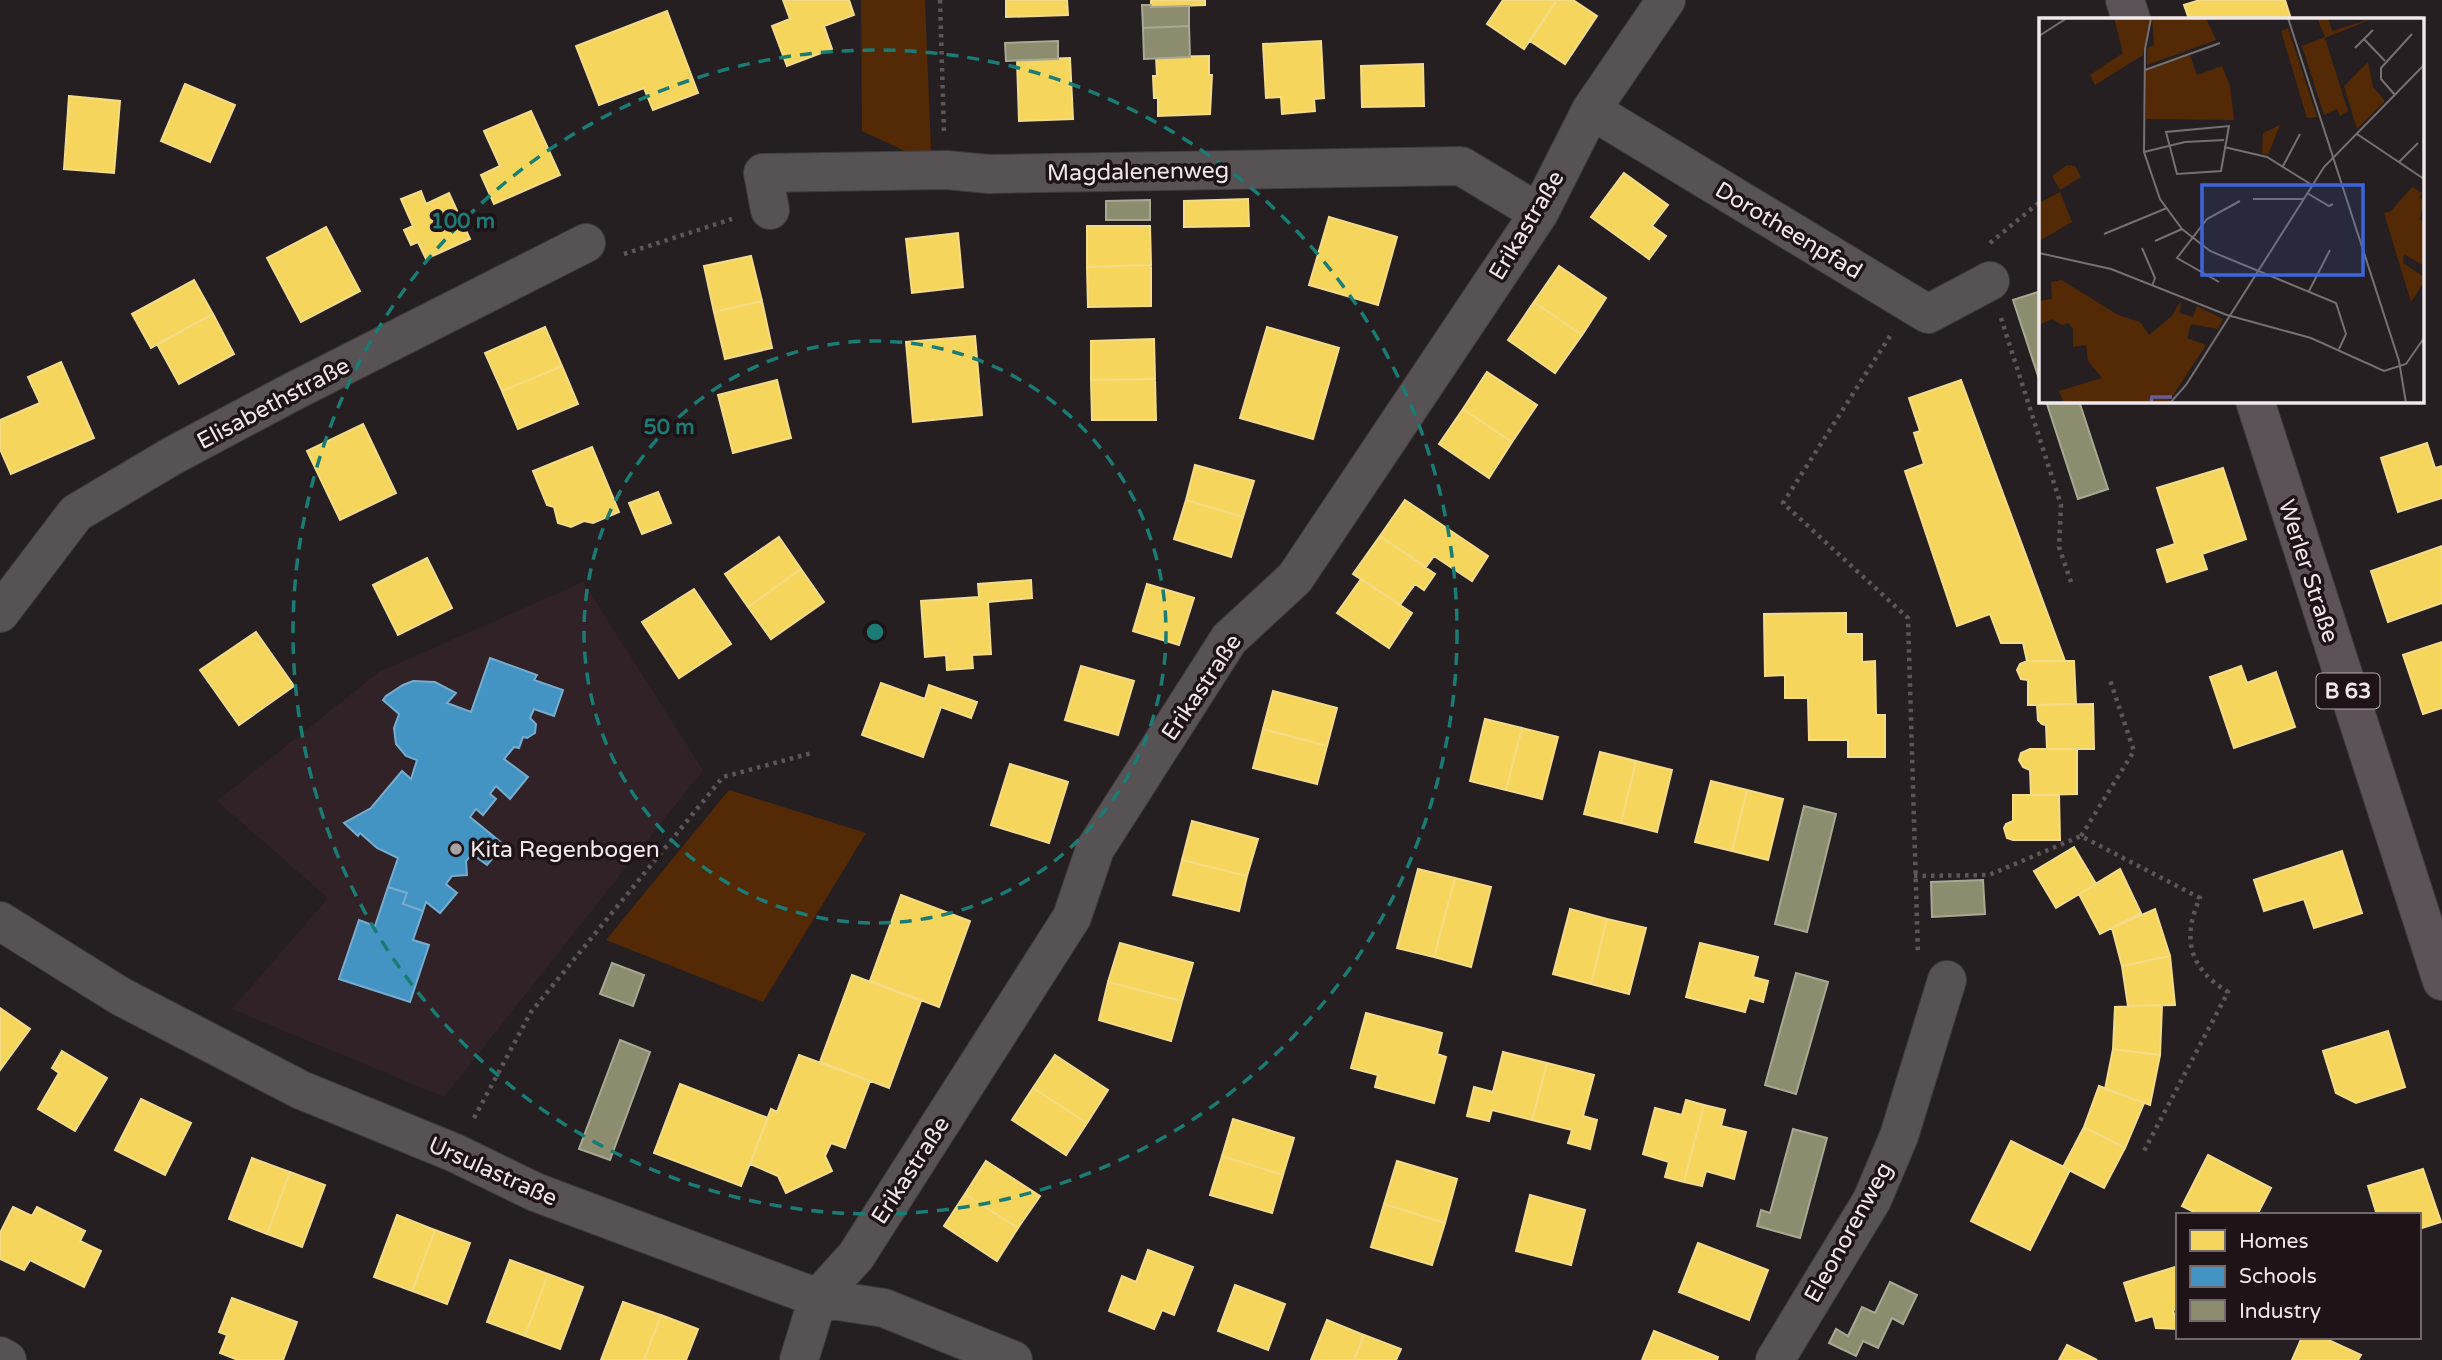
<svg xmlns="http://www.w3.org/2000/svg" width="2442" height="1360" font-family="'Varela Round',sans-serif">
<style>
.built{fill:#312228}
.green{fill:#532a05}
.homes{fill:#f6d55c;stroke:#f4db87;stroke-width:2}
.schools{fill:#4393c3;stroke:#77adcf;stroke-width:2}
.industry{fill:#8c8c6e;stroke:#aaa894;stroke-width:2}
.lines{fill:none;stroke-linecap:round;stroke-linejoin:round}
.minor-casing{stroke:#3f3a3c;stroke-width:40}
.major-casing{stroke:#3f3a3c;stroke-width:40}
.path{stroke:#5b5758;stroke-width:4.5;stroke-dasharray:3.5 5;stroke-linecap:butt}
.minor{stroke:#575254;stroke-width:38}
.major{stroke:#5b5358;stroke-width:38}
.ring{fill:none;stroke:#1a7c74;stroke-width:3.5;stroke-dasharray:12 9}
.poi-dot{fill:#a9a2a5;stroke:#1e1317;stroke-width:2.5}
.labels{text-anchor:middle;stroke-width:7;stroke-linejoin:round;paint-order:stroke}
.shield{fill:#1e1317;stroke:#b1a9ab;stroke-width:2}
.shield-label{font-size:21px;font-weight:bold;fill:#f0e9eb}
.street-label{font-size:23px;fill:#f0e9eb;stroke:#1e1317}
.poi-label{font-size:23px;fill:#f0e9eb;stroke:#1e1317;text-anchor:start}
.inset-river{fill:none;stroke:#685e9a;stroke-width:3.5}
.inset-road{fill:none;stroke:#767072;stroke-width:2}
.view{fill:#3d65db;fill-opacity:0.15;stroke:#3d65db;stroke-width:3.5}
.inset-edge{fill:none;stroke:#f0e9eb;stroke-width:3.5}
.centre{fill:#1a7c74;stroke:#1e1317;stroke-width:3.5}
.ring-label{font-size:21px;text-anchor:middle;font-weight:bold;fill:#1a7c74;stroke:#1e1317;stroke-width:7;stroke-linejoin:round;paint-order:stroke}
</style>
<rect width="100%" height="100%" fill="#251f22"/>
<!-- built -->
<path class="built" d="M 583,582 L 703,770 L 444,1097 L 232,1009 L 328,898 L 217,801 L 379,672 Z"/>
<!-- green -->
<path class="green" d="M 861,0 L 925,0 L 931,151 L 907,152 L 862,131 Z
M 729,790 L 866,833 L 763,1002 L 606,940 Z"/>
<!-- homes -->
<path class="homes" d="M 783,0 L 849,0 L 854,15 L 824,26 L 832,49 L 787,66 L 772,26 L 790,19 Z
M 1006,0 L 1067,0 L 1068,15 L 1006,17 Z
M 1151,0 L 1205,0 L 1205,5 L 1151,7 Z
M 1503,0 L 1557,0 L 1524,49 L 1487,24 Z
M 1557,0 L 1573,0 L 1597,16 L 1565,64 L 1530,41 Z
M 2200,0 L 2285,0 L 2291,19 L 2189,19 L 2184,5 Z
M 667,11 L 698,93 L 653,110 L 644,88 L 599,105 L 576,46 Z
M 1321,41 L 1324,98 L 1314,99 L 1315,111 L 1282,114 L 1281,97 L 1266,98 L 1263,44 Z
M 1209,56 L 1209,75 L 1212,75 L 1210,114 L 1158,116 L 1158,98 L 1154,98 L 1153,76 L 1157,76 L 1156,57 Z
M 1070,58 L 1073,119 L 1019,121 L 1017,60 Z
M 1423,64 L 1424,106 L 1362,107 L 1361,66 Z
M 185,84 L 235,105 L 210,162 L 161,141 Z
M 69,96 L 120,101 L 114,173 L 64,169 Z
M 531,111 L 560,175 L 494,204 L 481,175 L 500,166 L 484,131 Z
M 1624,173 L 1668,205 L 1652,226 L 1666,236 L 1649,259 L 1591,217 Z
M 421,191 L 426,204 L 449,193 L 470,239 L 426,259 L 418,242 L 411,245 L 404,230 L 413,226 L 401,199 Z
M 1248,199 L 1249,226 L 1184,227 L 1184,201 Z
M 1329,217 L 1397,237 L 1378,305 L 1309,285 Z
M 1087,226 L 1150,226 L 1151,265 L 1087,267 Z
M 326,227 L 360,291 L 301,322 L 267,258 Z
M 958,233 L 963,287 L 912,293 L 906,239 Z
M 751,256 L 762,301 L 714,312 L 704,266 Z
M 1151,265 L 1151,306 L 1088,307 L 1087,267 Z
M 1559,266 L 1606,298 L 1582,335 L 1534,302 Z
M 194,280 L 213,314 L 151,348 L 132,314 Z
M 762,301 L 772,348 L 725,359 L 714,312 Z
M 1534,302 L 1582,335 L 1555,373 L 1508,340 Z
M 213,314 L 234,354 L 179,384 L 157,344 Z
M 545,327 L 562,366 L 502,391 L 485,353 Z
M 1267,327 L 1339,348 L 1313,439 L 1240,418 Z
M 975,336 L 982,415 L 913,422 L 906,342 Z
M 1154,339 L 1155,379 L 1091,380 L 1091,341 Z
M 61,362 L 94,438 L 11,474 L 0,449 L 0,420 L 40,403 L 28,377 Z
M 562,366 L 578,404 L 518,429 L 502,391 Z
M 1487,372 L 1537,405 L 1512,442 L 1463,409 Z
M 1155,379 L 1156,420 L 1092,420 L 1091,380 Z
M 777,380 L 791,438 L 733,453 L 718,395 Z
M 1961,380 L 2065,661 L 2027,661 L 2023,643 L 2001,643 L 1990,614 L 1957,626 L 1905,471 L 1924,464 L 1914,433 L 1920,431 L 1909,398 Z
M 1463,409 L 1512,442 L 1489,478 L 1439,444 Z
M 363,424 L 396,493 L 340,520 L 307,451 Z
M 2427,443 L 2435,468 L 2442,466 L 2442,498 L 2398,512 L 2381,458 Z
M 592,447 L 619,512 L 593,523 L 584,521 L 571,527 L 558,523 L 554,507 L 547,505 L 533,471 Z
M 1195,465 L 1254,481 L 1243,517 L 1186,500 Z
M 2223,468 L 2246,539 L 2202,554 L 2207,569 L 2167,582 L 2157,550 L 2175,544 L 2157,488 Z
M 658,492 L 671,523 L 642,534 L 629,503 Z
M 1186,500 L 1243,517 L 1231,557 L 1174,539 Z
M 1405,500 L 1488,556 L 1472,581 L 1434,556 L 1426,567 L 1380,536 Z
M 1380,536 L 1435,574 L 1424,590 L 1415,584 L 1400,605 L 1353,574 Z
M 779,537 L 801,569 L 748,607 L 725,574 Z
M 2442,546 L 2442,603 L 2388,622 L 2371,571 Z
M 427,558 L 452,608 L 398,635 L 373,585 Z
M 801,569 L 824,602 L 771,639 L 748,607 Z
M 1361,579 L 1412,613 L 1389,648 L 1337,613 Z
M 1031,580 L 1032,598 L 988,602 L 991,654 L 972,655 L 973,668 L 947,670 L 946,655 L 925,657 L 921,601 L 979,597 L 978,584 Z
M 1147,584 L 1194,598 L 1179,645 L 1133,631 Z
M 694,589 L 731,644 L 679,678 L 642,622 Z
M 1846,613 L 1846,634 L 1862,634 L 1862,662 L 1875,661 L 1876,715 L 1885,715 L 1885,757 L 1848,757 L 1848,740 L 1809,740 L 1808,698 L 1785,698 L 1785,675 L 1765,676 L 1764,614 Z
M 256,632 L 294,686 L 239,725 L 200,670 Z
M 2442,642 L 2442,708 L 2423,714 L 2403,655 Z
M 2027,661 L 2074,661 L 2076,704 L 2028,705 L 2028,680 L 2021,679 L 2017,670 L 2020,664 Z
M 1081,666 L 1134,681 L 1118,735 L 1065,720 Z
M 2241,666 L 2247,683 L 2276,672 L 2295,727 L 2234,748 L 2210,677 Z
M 881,683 L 925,699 L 929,685 L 977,702 L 971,718 L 941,707 L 923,757 L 862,735 Z
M 1273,691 L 1337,708 L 1327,746 L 1263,729 Z
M 2093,704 L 2094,749 L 2047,749 L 2046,725 L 2042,724 L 2038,720 L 2037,705 Z
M 1485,719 L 1522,728 L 1506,790 L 1470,781 Z
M 1522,728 L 1558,737 L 1542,799 L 1506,790 Z
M 1263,729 L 1327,746 L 1317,784 L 1253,768 Z
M 2030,749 L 2077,749 L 2077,794 L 2031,795 L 2030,770 L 2023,767 L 2019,760 L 2021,753 Z
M 1600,752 L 1636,761 L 1621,823 L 1584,814 Z
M 1636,761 L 1672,770 L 1657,832 L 1621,823 Z
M 1010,764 L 1068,782 L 1049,843 L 991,825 Z
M 1711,781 L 1747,790 L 1732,851 L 1695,842 Z
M 1747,790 L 1783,799 L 1768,860 L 1732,851 Z
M 2013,795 L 2059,795 L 2060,840 L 2013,840 L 2007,838 L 2004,828 L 2006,824 L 2013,821 Z
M 1192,821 L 1258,839 L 1247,876 L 1182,860 Z
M 2074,847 L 2096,884 L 2056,908 L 2034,871 Z
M 2342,851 L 2362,913 L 2314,928 L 2304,899 L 2264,911 L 2254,880 Z
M 1182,860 L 1247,876 L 1239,911 L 1173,895 Z
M 1418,869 L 1455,878 L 1434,957 L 1397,948 Z
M 2120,869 L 2141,913 L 2100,934 L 2079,894 Z
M 1455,878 L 1491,887 L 1471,967 L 1434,957 Z
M 901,895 L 970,921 L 939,1007 L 870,981 Z
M 1570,909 L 1607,919 L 1591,984 L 1553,974 Z
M 2155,909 L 2170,956 L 2122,966 L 2112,928 Z
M 1607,919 L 1646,928 L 1629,994 L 1591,984 Z
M 1120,943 L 1193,963 L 1182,1001 L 1108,982 Z
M 1700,943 L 1758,957 L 1753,977 L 1768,981 L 1763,1002 L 1749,998 L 1745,1012 L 1686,997 Z
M 2170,956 L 2175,1005 L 2128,1006 L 2122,966 Z
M 852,975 L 921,1001 L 889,1088 L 820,1062 Z
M 1108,982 L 1182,1001 L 1171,1041 L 1099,1020 Z
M 2162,1005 L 2160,1055 L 2113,1049 L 2115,1007 Z
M 0,1008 L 30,1029 L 0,1070 Z
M 1366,1013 L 1442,1033 L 1437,1054 L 1446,1057 L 1434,1103 L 1375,1087 L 1378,1075 L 1351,1068 Z
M 2388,1031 L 2405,1087 L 2356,1103 L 2336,1093 L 2323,1051 Z
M 2113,1049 L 2160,1055 L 2150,1105 L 2105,1089 Z
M 62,1051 L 107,1078 L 75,1131 L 38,1109 L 59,1073 L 52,1068 Z
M 1503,1052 L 1547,1063 L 1532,1120 L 1492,1110 L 1489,1121 L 1467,1116 L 1474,1087 L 1493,1092 Z
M 799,1055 L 870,1081 L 845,1148 L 831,1143 L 825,1156 L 832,1171 L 786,1193 L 778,1176 L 750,1164 L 771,1109 L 777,1112 Z
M 1055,1055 L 1108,1090 L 1087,1123 L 1033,1088 Z
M 1547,1063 L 1594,1075 L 1583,1116 L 1597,1120 L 1590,1149 L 1568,1143 L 1572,1130 L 1532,1120 Z
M 680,1084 L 768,1118 L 741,1186 L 654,1153 Z
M 2099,1086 L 2144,1103 L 2125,1148 L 2084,1127 Z
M 1033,1088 L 1087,1123 L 1066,1155 L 1012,1120 Z
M 141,1099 L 191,1123 L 165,1175 L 115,1150 Z
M 1686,1100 L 1704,1105 L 1684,1182 L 1665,1177 L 1669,1162 L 1643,1154 L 1655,1108 L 1682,1115 Z
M 1704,1105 L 1725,1110 L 1721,1126 L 1746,1132 L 1734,1179 L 1706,1171 L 1702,1186 L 1684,1182 Z
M 1233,1119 L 1294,1138 L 1283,1175 L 1222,1156 Z
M 2084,1127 L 2125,1148 L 2104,1188 L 2063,1167 Z
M 2011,1141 L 2070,1170 L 2030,1250 L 1971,1221 Z
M 2208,1155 L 2271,1188 L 2257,1215 L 2200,1215 L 2182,1206 Z
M 1222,1156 L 1283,1175 L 1272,1213 L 1210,1195 Z
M 252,1158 L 290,1172 L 267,1234 L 229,1219 Z
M 986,1161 L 1040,1196 L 1018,1228 L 965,1194 Z
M 1397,1161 L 1457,1179 L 1445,1223 L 1384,1204 Z
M 2423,1169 L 2441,1222 L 2419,1229 L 2419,1215 L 2377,1215 L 2368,1186 Z
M 290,1172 L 325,1185 L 302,1247 L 267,1234 Z
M 965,1194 L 1018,1228 L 997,1261 L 944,1226 Z
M 1530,1195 L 1585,1210 L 1571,1265 L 1516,1251 Z
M 1384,1204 L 1445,1223 L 1432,1265 L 1371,1247 Z
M 13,1207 L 32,1216 L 37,1207 L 85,1231 L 80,1241 L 101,1251 L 84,1287 L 30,1260 L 24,1270 L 0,1259 L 0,1233 Z
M 397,1215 L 435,1230 L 412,1291 L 374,1277 Z
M 435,1230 L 470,1243 L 447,1304 L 412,1291 Z
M 1698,1243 L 1768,1270 L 1749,1320 L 1679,1292 Z
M 1148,1250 L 1193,1267 L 1174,1315 L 1162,1310 L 1154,1329 L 1109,1311 L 1122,1276 L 1136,1282 Z
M 510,1260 L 548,1274 L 525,1336 L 487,1322 Z
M 2178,1266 L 2178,1309 L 2173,1310 L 2178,1329 L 2156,1328 L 2153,1316 L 2136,1321 L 2124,1283 Z
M 548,1274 L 583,1287 L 560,1349 L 525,1336 Z
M 1235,1285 L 1285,1304 L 1268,1350 L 1218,1331 Z
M 232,1298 L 297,1322 L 283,1360 L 238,1360 L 220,1353 L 227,1335 L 219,1332 Z
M 623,1302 L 661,1315 L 644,1360 L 601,1360 Z
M 661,1315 L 698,1329 L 686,1360 L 644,1360 Z
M 1327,1320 L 1364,1335 L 1354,1360 L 1311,1360 Z
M 1654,1331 L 1718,1357 L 1717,1360 L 1642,1360 Z
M 1364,1335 L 1401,1349 L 1396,1360 L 1354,1360 Z
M 2302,1337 L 2322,1337 L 2361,1355 L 2358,1360 L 2292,1360 Z
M 2067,1345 L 2097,1360 L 2059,1360 Z"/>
<!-- schools -->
<path class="schools" d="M 490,658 L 537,675 L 534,680 L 563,690 L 554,716 L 534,709 L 530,718 L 536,724 L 535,733 L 527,738 L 523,737 L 519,748 L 514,747 L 504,759 L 528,777 L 510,799 L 496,786 L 490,794 L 496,799 L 483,815 L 476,809 L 470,817 L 504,845 L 487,865 L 472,854 L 466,861 L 467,875 L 452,876 L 446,884 L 457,893 L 440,913 L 426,902 L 423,911 L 403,904 L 407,893 L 388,887 L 398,858 L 377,848 L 360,833 L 358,836 L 344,823 L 371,808 L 402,771 L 411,779 L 417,760 L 406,756 L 396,744 L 394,728 L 399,714 L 383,700 L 386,696 L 403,685 L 413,681 L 435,682 L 456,693 L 447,703 L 471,712 Z
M 388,887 L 407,893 L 403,904 L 423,911 L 413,940 L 429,945 L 410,1002 L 339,979 L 359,920 L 375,926 Z"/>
<!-- industry -->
<path class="industry" d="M 1142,5 L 1151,5 L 1151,7 L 1189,6 L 1189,26 L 1143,28 Z
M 1189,26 L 1190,57 L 1144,59 L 1143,28 Z
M 1058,41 L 1058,59 L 1006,61 L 1005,43 Z
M 1150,200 L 1150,220 L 1106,220 L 1106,201 Z
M 2041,291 L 2041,385 L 2013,300 Z
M 2046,401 L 2079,401 L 2108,489 L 2078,499 Z
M 1804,806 L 1836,814 L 1807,932 L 1775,924 Z
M 1983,880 L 1985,914 L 1932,917 L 1931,882 Z
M 612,963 L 644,975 L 633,1006 L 600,994 Z
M 1796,973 L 1828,982 L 1796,1094 L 1765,1085 Z
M 620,1040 L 650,1052 L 610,1160 L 579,1149 Z
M 1793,1129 L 1827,1138 L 1800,1238 L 1757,1226 L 1761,1210 L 1770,1213 Z
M 1890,1282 L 1917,1295 L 1903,1324 L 1892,1318 L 1878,1348 L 1863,1341 L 1856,1356 L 1829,1343 L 1836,1329 L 1848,1336 L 1862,1307 L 1875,1313 Z"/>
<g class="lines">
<!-- minor casing -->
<g class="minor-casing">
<path id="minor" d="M 1591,110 L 1928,314 L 1990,281
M 770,210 L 763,173 L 946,170 L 989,174 L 1461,166 L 1539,213
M 0,613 L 76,513 L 172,456 L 292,392 L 586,243
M 0,921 L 120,996 L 301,1090 L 455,1153 L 535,1192 L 818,1298 L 884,1308 L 1013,1360
M 0,1356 L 7,1360
M 799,1360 L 818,1298 L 856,1256 L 1072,917 L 1095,849 L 1229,639 L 1295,578 L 1539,213 L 1591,110 L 1666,0
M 1775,1360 L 1872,1200 L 1899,1136 L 1947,980"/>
</g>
<!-- major casing -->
<g class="major-casing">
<path id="major" d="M 2125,0 L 2131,19
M 2255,401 L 2442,981"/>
</g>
<!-- path -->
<path class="path" d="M 940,0 L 944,132
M 1990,243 L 2041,201
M 624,254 L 732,219
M 2001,318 L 2061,505 L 2059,547 L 2071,582
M 1890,336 L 1783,503 L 1908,618 L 1918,955
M 2081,836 L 2134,751 L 2110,680
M 1914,876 L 1989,875 L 2081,836 L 2200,898 C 2181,939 2190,969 2228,992 L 2144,1151
M 474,1118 L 531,1012 L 723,777 L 812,753"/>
<!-- minor -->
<use href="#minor" class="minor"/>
<!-- major -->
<use href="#major" class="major"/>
</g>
<!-- distance rings -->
<g class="ring">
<circle cx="875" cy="632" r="291"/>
<circle cx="875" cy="632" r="582"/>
</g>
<!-- markers -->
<circle class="poi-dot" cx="456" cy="849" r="7"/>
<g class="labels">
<!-- shield labels -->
<rect class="shield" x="2316.5" y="673.5" width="63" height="35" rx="5"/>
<g class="shield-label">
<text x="2348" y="698">B 63</text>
</g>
<!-- street labels -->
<g class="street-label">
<text transform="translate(1138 171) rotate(-1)" y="8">Magdalenenweg</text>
<text transform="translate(1526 225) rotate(-59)" y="8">Erikastraße</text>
<text transform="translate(1789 230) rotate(31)" y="8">Dorotheenpfad</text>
<text transform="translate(273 403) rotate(-28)" y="8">Elisabethstraße</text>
<text transform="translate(2309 571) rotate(72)" y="8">Werler Straße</text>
<text transform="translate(1201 687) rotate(-56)" y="8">Erikastraße</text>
<text transform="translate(910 1170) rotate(-57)" y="8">Erikastraße</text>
<text transform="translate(493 1171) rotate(24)" y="8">Ursulastraße</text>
<text transform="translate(1848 1232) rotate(-61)" y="8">Eleonorenweg</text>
</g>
<!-- poi labels -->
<g class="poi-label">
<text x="470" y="857">Kita Regenbogen</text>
</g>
</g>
<!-- overview -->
<g transform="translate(2039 18)">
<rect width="385" height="385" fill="#251f22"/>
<path d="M 75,0 L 111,0 L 104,37 L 56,67 L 51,57 L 84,35 ZM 113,0 L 167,0 L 177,22 L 108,47 L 108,30 L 115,27 ZM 278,0 L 289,0 L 293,13 L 335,0 L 286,20 L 309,93 L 301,98 L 298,91 L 285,97 L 263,28 L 286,19 ZM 249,10 L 278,99 L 268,100 L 242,13 ZM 151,37 L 158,57 L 183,48 L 191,68 L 195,102 L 107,101 L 107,52 ZM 329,44 L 334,69 L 346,83 L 318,111 L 305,68 ZM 241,107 L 229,137 L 223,135 L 224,115 ZM 28,147 L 36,148 L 42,159 L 21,172 L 13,158 ZM 373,169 L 383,175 L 380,179 L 385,183 L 381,201 L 385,205 L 385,248 L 365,236 L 364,245 L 385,259 L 385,264 L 372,284 L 345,195 L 352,193 ZM 21,174 L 33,204 L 0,223 L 0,185 ZM 23,262 L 79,297 L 101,304 L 110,317 L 133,298 L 142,282 L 141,295 L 154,299 L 158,288 L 184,301 L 179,311 L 152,306 L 148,320 L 167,327 L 129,385 L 25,385 L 20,373 L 63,360 L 49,343 L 47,327 L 34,329 L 34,311 L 29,305 L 23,307 L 13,301 L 0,307 L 0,283 L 13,281 L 12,264 Z" fill="#532a05"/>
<path class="inset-river" d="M 112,385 L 113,379 L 133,379"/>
<path class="inset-road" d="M 112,0 L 106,31 L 105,134 L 121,181 L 143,211 L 171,233 L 297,285 L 307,316 L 300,331M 249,0 L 360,343 L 367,385M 0,18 L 28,0M 325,21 L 346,43M 316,30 L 334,12M 106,52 L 181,25M 356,77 L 342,61 L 342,50 L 373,16M 190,108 L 182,153 L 138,156 L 127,114 ZM 318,116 L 385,161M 185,129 L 228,139 L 273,167M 105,134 L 146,124 L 185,122M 360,144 L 379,125M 244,148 L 261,116M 268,175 L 290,188 L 294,186M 214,181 L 264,181M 65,216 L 128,190M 116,223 L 143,211M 103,230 L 116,260 L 113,268M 0,235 L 72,251 L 188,297 L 272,320 L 345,353 L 367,346 L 385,320M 180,264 L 138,240 L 168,201 L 201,183M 270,273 L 291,232M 131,385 L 147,367 L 285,149 L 385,47"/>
<path class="view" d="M 163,167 L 324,167 L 324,257 L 163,257 Z"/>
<rect width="385" height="385" class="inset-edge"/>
</g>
<circle cx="875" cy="632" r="10" class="centre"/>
<g class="ring-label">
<text x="463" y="228">100 m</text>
<text x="669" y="434">50 m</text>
</g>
<!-- legend -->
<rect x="2176" y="1213" width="245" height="126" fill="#1e1317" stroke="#72696c" stroke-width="2"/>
<rect x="2190" y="1230" width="35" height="21" fill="#f6d55c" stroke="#72696c" stroke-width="2"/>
<text x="2239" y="1248" font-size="21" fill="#f0e9eb">Homes</text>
<rect x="2190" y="1266" width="35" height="21" fill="#4393c3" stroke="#72696c" stroke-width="2"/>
<text x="2239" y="1283" font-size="21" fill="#f0e9eb">Schools</text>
<rect x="2190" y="1300" width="35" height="21" fill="#8c8c6e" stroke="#72696c" stroke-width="2"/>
<text x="2239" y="1318" font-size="21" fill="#f0e9eb">Industry</text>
</svg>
